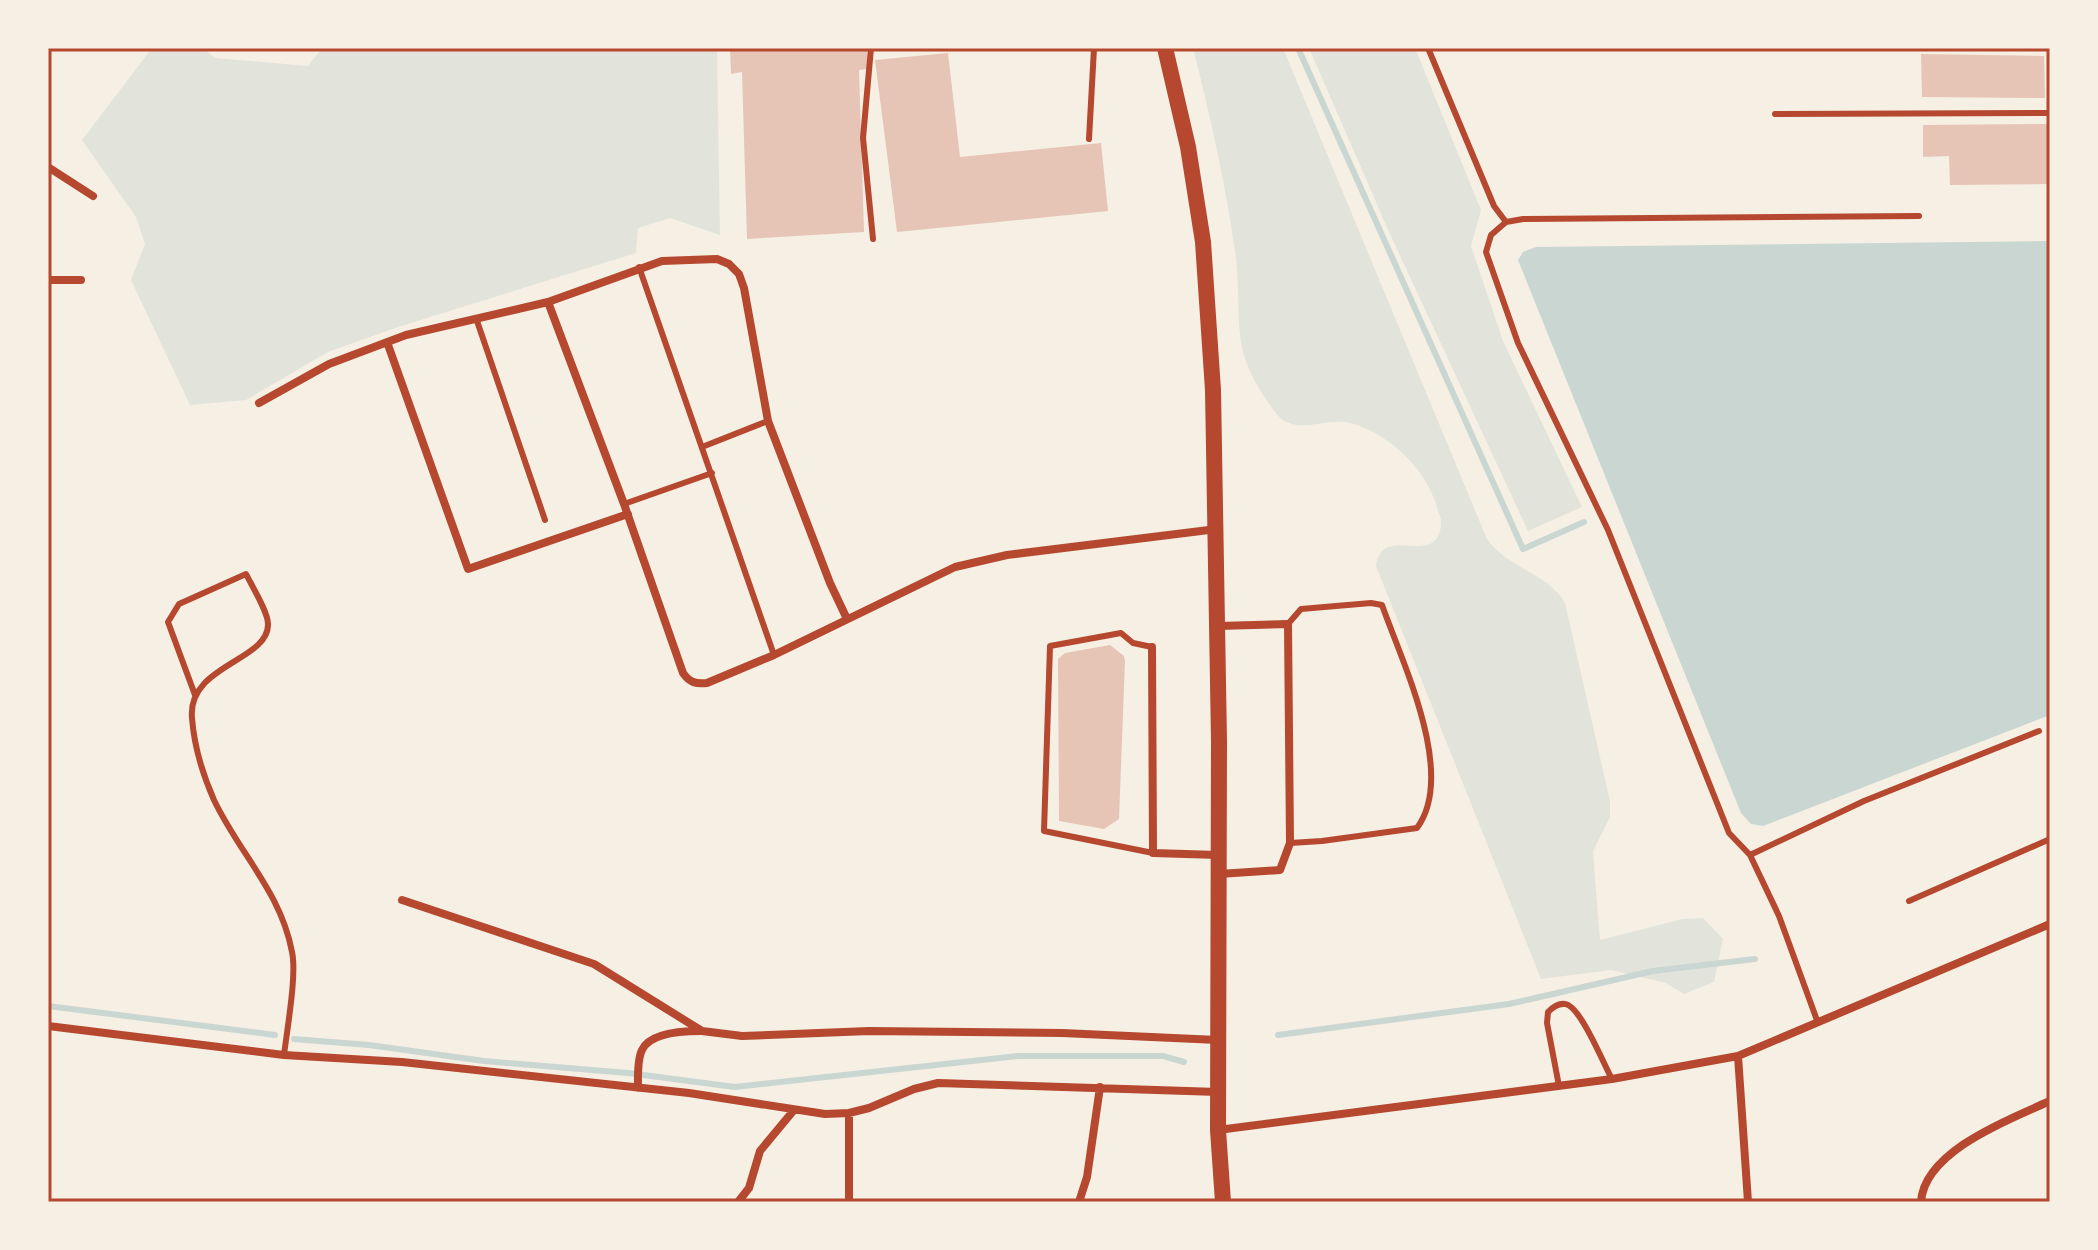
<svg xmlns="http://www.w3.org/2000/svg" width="2098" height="1250" font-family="'PT Sans',sans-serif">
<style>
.green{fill:#e2e4dc}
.water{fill:#c9d6d2}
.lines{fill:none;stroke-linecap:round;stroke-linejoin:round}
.stream{stroke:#c9d6d2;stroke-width:6}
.building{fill:#e6c5b7}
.service{stroke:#b5482f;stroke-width:6}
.minor{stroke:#b5482f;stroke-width:8}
.secondary{stroke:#b5482f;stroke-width:16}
.neatline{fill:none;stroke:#b5482f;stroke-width:3}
</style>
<rect width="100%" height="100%" fill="#f6efe4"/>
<!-- green -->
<path class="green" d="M 152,48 L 203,48 L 215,58 L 308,66 L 322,48 L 717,48 L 720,235 L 670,218 L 638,228 L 636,253 L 398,327 L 328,352 L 246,400 L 190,405 L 131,280 L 145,244 L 136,217 L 82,140 Z
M 1193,48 L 1283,48 L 1487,539 C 1507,568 1548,573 1565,603 L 1610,801 L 1610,817 L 1593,851 L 1600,940 L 1682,919 L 1703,918 L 1723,939 L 1714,982 L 1684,994 L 1666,983 L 1611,970 L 1541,979 L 1376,566 C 1381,522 1438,570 1441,524 C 1442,519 1438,512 1437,507 C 1426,469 1391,436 1354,424 C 1328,415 1294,439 1275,412 C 1261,393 1247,371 1242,348 C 1236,316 1240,282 1235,251 C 1225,182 1210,115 1193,48 Z
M 1309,48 L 1415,48 L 1481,210 L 1471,246 L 1503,341 L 1582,507 L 1528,531 L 1389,232 Z"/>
<!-- water -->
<path class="water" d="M 2050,241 L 2050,715 L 1763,826 L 1751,824 L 1741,813 L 1518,260 L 1523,252 L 1536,247 Z"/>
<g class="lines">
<!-- stream -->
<path class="stream" d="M 1298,48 L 1523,549 L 1584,522
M 48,1006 L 275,1035
M 1278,1035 L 1509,1004 L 1653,971 L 1755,959
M 294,1039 L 369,1045 L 484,1061 L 628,1073 L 735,1087 L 1018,1056 L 1163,1056 L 1184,1062"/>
</g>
<!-- building -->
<path class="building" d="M 730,48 L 867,48 L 867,69 L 859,70 L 864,232 L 747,239 L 742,72 L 731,74 Z
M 948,53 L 960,157 L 1101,143 L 1108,211 L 897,232 L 875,60 Z
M 1921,54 L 2044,56 L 2045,98 L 1922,97 Z
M 2047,124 L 2047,184 L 1950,185 L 1949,156 L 1923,157 L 1923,125 Z
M 1110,645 L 1124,656 L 1125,661 L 1119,819 L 1104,829 L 1059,821 L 1058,659 L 1065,653 Z"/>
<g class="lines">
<!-- service -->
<path class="service" d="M 871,48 L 863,138 L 873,239
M 1428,48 L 1494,206 L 1506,222
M 1775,114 L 2050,113
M 1089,139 L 1094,48
M 639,267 L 774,655
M 476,318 L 545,520
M 702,447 L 768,421
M 624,504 L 712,473
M 1288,624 L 1301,609 L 1371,603 L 1382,605 C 1402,662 1457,774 1417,828 L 1322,841 L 1290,843
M 1152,647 L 1133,643 L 1121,633 L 1050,646 L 1044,831 L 1153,853
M 195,695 L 168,622 L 179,604 L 246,574 C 252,586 268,612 268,624 C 269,661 187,665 192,718 C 194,745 203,775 214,800 C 239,853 281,892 292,952 C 297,974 287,1030 284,1055
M 1750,855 L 1864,801 L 2039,731
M 1909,901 L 2050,839
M 1818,1023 L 1779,916 L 1750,855 L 1729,833 L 1608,530 L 1518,343 L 1486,252 L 1491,235 L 1506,222 L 1523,219 L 1919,216
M 1559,1086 L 1547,1023 L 1548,1012 C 1552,1008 1558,1003 1565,1004 C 1580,1005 1604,1065 1612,1079"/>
<!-- minor -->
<path class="minor" d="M 48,167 L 93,196
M 48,280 L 81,280
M 548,302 L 624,504 L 683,673 C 690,683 696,684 707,683 L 774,655 L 955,567 L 1007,555 L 1217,529
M 387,342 L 468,569 L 628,514
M 259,403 L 329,364 L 406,335 L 548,302 L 662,261 L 717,259 L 729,264 L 739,274 L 744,288 L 768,421 L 830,583 L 847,619
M 1218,626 L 1288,624 L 1290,843 L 1280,870 L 1219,874
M 1152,647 L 1153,853 L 1218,855
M 402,900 L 594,964 L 702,1031 L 742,1036 L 869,1031 L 1062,1033 L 1218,1040
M 48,1026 L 284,1055 L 402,1062 L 689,1093 L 825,1114 L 849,1113 L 869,1108 L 914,1089 L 938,1083 L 1218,1092
M 1738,1056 L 1748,1202
M 638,1088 C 638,1078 637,1060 642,1050 C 650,1032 685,1031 701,1031
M 849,1113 L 849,1202
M 1218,1130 L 1612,1079 L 1738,1056 L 2050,924
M 738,1202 L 749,1188 L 760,1151 L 794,1110
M 1079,1202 L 1087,1177 L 1100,1087
M 1921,1202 C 1924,1151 2010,1119 2050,1101"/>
<!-- secondary -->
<path class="secondary" d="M 1165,48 L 1188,147 L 1203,242 L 1213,390 L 1219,741 L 1218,1130 L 1223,1202"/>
</g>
<!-- border -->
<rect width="2098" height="1250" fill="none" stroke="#f6efe4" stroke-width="100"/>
<rect x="50" y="50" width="1998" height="1150" class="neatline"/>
</svg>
